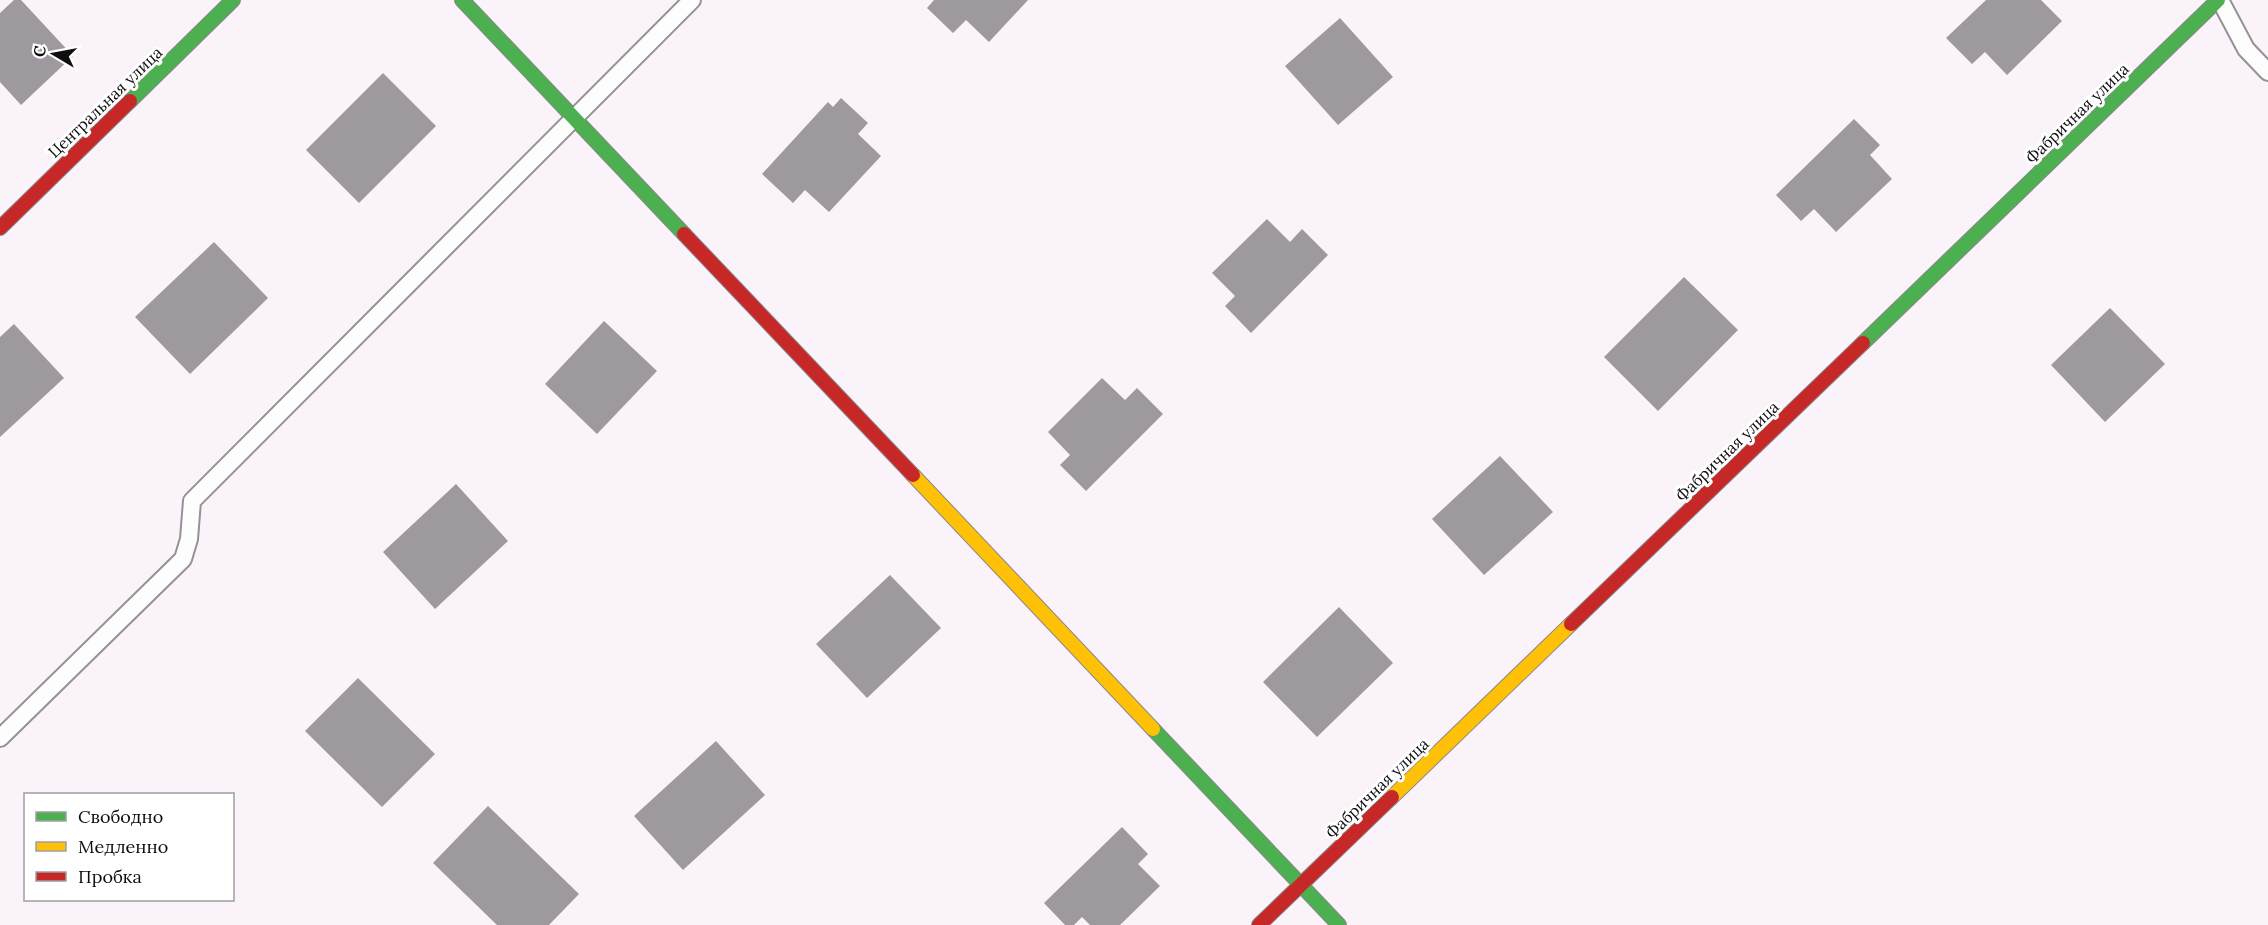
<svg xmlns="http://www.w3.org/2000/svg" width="2268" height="925" font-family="Lora,serif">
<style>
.building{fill:#9d999e}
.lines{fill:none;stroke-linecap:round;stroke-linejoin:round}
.lane-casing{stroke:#949294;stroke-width:20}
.fast-casing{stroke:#8b888b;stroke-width:16}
.slow-casing{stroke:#8b888b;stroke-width:16}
.jam-casing{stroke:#8b888b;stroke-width:16}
.lane{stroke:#fefdfe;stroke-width:16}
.fast{stroke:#4caf50;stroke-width:14}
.slow{stroke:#ffc107;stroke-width:14}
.jam{stroke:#c62828;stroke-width:14}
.labels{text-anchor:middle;stroke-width:6;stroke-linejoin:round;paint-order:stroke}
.street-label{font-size:16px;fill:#0e0e0e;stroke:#fff}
</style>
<rect width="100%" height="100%" fill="#faf4fa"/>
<!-- building -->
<path class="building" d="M 14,0 L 21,0 L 73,56 L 21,105 L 0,82 L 0,13 Z
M 934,0 L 1028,0 L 989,42 L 966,20 L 953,33 L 927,8 Z
M 1986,0 L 2041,0 L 2062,21 L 2007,75 L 1985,52 L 1972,64 L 1946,38 Z
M 1340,18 L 1393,77 L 1338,125 L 1285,66 Z
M 383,73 L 436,126 L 359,203 L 306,150 Z
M 841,98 L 868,123 L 858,134 L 881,156 L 829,212 L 805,190 L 793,203 L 762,174 L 828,102 L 833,107 Z
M 1854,119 L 1880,145 L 1870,155 L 1892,179 L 1836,232 L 1814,209 L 1801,221 L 1776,195 Z
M 1267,219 L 1290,242 L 1302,229 L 1328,255 L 1251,333 L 1225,306 L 1235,296 L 1212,273 Z
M 214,242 L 268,298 L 190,374 L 135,317 Z
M 1684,277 L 1738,330 L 1658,411 L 1604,357 Z
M 2110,308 L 2165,364 L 2105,422 L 2051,365 Z
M 604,321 L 657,371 L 597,434 L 545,384 Z
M 14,324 L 64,378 L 0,437 L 0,337 Z
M 1102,378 L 1125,400 L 1137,388 L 1163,414 L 1086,491 L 1060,465 L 1070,455 L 1048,432 Z
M 1500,456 L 1553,512 L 1484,575 L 1432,519 Z
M 456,484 L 508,541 L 435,609 L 383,552 Z
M 890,575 L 941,628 L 867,698 L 816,644 Z
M 1339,607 L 1393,663 L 1317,737 L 1263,682 Z
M 358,678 L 435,754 L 382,807 L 305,731 Z
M 716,741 L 765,795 L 683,870 L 634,816 Z
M 488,806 L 579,894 L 549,925 L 497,925 L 433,863 Z
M 1122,827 L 1148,854 L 1138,864 L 1160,886 L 1120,925 L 1090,925 L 1082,917 L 1074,925 L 1065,925 L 1044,903 Z"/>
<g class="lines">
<!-- lane casing -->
<g class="lane-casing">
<path id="lane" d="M 2220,0 L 2246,49 L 2268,72
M 0,738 L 183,559 L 189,539 L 192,501 L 692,0"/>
</g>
<!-- fast casing -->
<g class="fast-casing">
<path id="fast" d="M 462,0 L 684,234
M 130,101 L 233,0
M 1863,343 L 2218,0
M 1153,729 L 1339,925"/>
</g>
<!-- slow casing -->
<g class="slow-casing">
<path id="slow" d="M 913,475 L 1153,729
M 1392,797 L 1571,624"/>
</g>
<!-- jam casing -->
<g class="jam-casing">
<path id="jam" d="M 0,228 L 130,101
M 684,234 L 913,475
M 1571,624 L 1863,343
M 1259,925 L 1392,797"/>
</g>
<!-- lane -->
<use href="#lane" class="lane"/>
<!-- fast -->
<use href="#fast" class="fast"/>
<!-- slow -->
<use href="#slow" class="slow"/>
<!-- jam -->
<use href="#jam" class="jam"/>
</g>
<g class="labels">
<!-- street labels -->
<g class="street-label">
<text transform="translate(105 102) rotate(-44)" y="6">Центральная улица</text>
<text transform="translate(2077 113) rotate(-44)" y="6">Фабричная улица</text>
<text transform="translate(1727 451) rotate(-44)" y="6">Фабричная улица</text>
<text transform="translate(1377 788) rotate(-44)" y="6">Фабричная улица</text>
</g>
</g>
<!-- legend -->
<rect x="24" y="793" width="210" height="108" fill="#ffffff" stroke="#9f9f9f" stroke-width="1.5"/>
<rect x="36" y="812" width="30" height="9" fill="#4caf50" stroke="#9f9f9f" stroke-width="1.5"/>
<text x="78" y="823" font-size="18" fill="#0e0e0e">Свободно</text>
<rect x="36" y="842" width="30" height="9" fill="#ffc107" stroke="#9f9f9f" stroke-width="1.5"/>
<text x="78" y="853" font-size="18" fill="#0e0e0e">Медленно</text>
<rect x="36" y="872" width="30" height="9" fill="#c62828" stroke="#9f9f9f" stroke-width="1.5"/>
<text x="78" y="883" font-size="18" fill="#0e0e0e">Пробка</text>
<!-- north arrow -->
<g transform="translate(54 54) rotate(280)" stroke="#ffffff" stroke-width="4.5" paint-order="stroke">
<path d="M0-4.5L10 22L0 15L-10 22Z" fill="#0e0e0e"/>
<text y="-9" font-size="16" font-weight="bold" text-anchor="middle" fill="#0e0e0e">С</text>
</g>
</svg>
